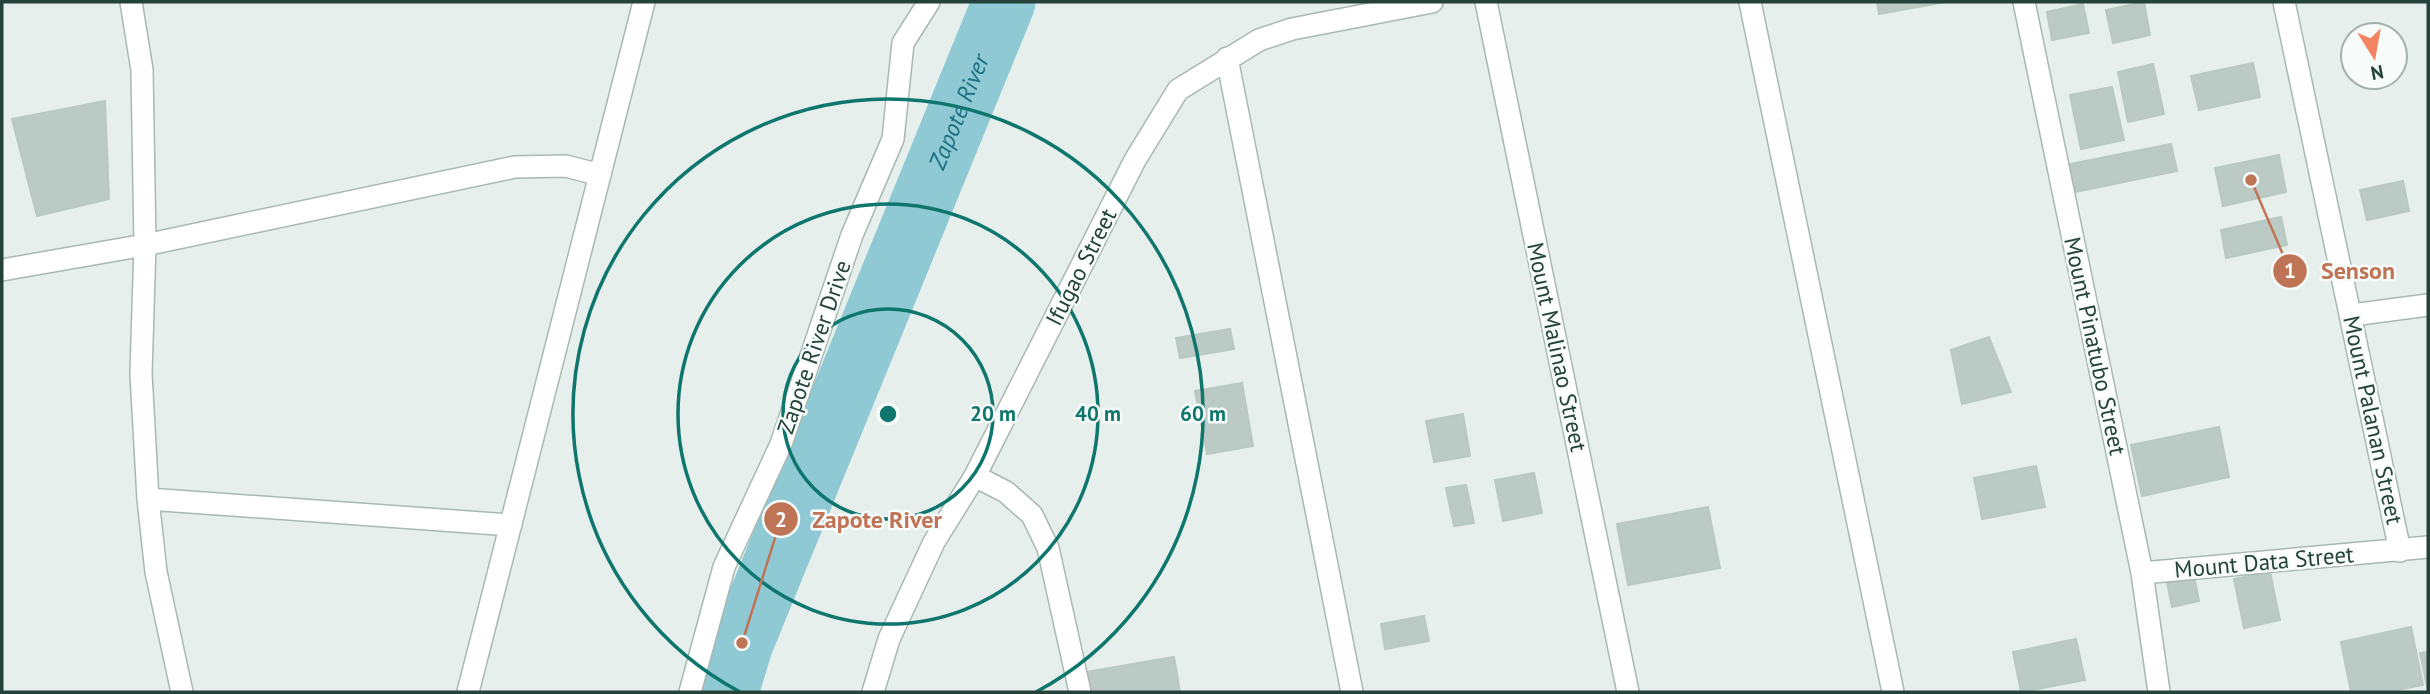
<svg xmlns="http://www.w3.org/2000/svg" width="2430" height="694" font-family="'PT Sans',sans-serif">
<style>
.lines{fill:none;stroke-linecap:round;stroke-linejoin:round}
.river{stroke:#8ec9d4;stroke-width:63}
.building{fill:#bbcac4;stroke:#b8c9c2;stroke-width:2}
.service-casing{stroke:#a8b8b2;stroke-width:24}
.minor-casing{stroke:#a8b8b2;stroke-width:24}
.tertiary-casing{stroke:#a8b8b2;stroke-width:24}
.service{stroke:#fff;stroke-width:21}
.minor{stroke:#fff;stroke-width:21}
.tertiary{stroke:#fff;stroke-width:21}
.ring{fill:none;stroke:#0f766e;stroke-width:3.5}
.labels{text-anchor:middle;stroke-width:5;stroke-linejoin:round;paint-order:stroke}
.street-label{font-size:23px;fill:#24423a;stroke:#f7fbf9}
.water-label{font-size:24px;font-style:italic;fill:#1c6f80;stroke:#f7fbf9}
.centre{fill:#0f766e;stroke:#f7fbf9;stroke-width:3.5}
.ring-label{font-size:21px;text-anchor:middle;font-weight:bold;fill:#0f766e;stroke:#f7fbf9;stroke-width:5;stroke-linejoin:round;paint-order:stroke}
.leader{fill:none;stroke:#c07456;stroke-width:2.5}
.callout-dot{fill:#c07456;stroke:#f7fbf9;stroke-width:2.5}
.mark-label{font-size:21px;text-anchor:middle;font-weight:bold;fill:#fff}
.callout-label{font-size:24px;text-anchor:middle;font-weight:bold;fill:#c07456;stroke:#f7fbf9;stroke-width:5;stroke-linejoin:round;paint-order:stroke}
</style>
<rect width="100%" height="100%" fill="#e6efeb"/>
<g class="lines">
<!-- river -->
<path class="river" id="s1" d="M 727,692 L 742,643 L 1004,2"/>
</g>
<!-- building -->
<path class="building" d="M 1877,2 L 1945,2 L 1879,14 Z
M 2144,2 L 2150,35 L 2113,43 L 2106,10 Z
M 2083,4 L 2089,33 L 2052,40 L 2047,12 Z
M 2253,63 L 2260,97 L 2199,110 L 2191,76 Z
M 2153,64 L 2164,114 L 2128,122 L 2118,72 Z
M 2112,87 L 2124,140 L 2081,149 L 2070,95 Z
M 105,101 L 109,199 L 37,216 L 12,119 Z
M 2171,144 L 2177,171 L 2075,192 L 2070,164 Z
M 2279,155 L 2286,192 L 2223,206 L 2215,168 Z
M 2403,181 L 2409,211 L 2367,220 L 2360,190 Z
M 2281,217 L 2287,245 L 2226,258 L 2221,230 Z
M 1230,329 L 1234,349 L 1180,358 L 1176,338 Z
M 1989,337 L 2011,392 L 1962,404 L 1951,350 Z
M 1242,383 L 1253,446 L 1207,454 L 1195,391 Z
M 1463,414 L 1470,456 L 1434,462 L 1426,421 Z
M 2219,427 L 2229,477 L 2142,496 L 2131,445 Z
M 2036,466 L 2045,507 L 1982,519 L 1974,478 Z
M 1534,473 L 1542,513 L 1503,521 L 1495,480 Z
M 1466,485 L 1474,523 L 1454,526 L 1446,488 Z
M 1708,507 L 1720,568 L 1628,585 L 1617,524 Z
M 2193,571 L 2199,601 L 2172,607 L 2166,577 Z
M 2270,572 L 2280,620 L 2244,628 L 2234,579 Z
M 1424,616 L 1429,641 L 1385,649 L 1381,624 Z
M 2411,627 L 2423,685 L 2387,692 L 2351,692 L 2341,642 Z
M 2076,639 L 2085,680 L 2021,692 L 2013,652 Z
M 2428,652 L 2428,691 L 2420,653 Z
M 1174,657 L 1180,692 L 1090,692 L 1086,672 Z"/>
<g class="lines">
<!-- service casing -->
<g class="service-casing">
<path id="service" d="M 2352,315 L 2428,305"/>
</g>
<!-- minor casing -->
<g class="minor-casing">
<path id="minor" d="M 131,2 L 142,70 L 145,245 L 141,374 L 148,499 L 156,572 L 182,692
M 1486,2 L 1628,692
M 1750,2 L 1893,692
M 2024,2 L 2142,573 L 2159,692
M 2284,2 L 2400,551
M 1227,58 L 1352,692
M 2,270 L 145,245 L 515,167 L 566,166 L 600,175
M 975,476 L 1006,492 L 1032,515 L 1048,548 L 1080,692
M 148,499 L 511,525
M 2142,573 L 2428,547
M 468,692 L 644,2
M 873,692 L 889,639 L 934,542 L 975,476 L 1135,160 L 1178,90 L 1259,40 L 1292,29 L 1432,2"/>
</g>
<!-- tertiary casing -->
<g class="tertiary-casing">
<path id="tertiary" d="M 690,692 L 724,567 L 781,444 L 852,235 L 893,139 L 903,43 L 929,2"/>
</g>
<!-- service -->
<use href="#service" class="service"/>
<!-- minor -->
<use href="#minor" class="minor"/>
<!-- tertiary -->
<use href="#tertiary" class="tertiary"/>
</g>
<!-- distance rings -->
<g class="ring">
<circle cx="888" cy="414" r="105"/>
<circle cx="888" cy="414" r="210"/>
<path d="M740 692A315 315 0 1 1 1036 692"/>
</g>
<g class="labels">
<!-- street labels -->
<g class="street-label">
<text transform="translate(1081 267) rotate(-63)" y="8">Ifugao Street</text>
<text transform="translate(2095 346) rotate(78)" y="8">Mount Pinatubo Street</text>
<text transform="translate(814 347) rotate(-71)" y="8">Zapote River Drive</text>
<text transform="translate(1557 347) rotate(78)" y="8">Mount Malinao Street</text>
<text transform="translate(2373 420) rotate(78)" y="8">Mount Palanan Street</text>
<text transform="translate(2264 562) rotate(-5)" y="8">Mount Data Street</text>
</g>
<!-- water labels -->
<g class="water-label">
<text dy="8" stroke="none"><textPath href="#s1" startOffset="625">Zapote River</textPath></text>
</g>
</g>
<circle cx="888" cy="414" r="10" class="centre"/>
<g class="ring-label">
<text x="993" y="421">20 m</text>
<text x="1098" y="421">40 m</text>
<text x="1203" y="421">60 m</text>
</g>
<!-- callouts -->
<path class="leader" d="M2251 180L2290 271M742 643L781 519"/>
<g class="callout-dot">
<circle cx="2251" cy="180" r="7"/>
<circle cx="742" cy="643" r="7"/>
<circle cx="2290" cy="271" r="18"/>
<circle cx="781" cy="519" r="18"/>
</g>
<g class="mark-label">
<text x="2290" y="278">1</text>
<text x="781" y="527">2</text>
</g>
<g class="callout-label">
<text x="2358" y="279">Senson</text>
<text x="877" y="528">Zapote River</text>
</g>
<!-- border -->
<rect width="2430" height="694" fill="none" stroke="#24423a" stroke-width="7"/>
<!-- north arrow -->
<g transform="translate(2374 56) rotate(169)"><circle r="33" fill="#f7fbf9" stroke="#a3b1ad" stroke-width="2"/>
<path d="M0-5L12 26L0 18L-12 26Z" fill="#f4845f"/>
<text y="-10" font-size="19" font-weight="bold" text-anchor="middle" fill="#24423a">N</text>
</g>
</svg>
